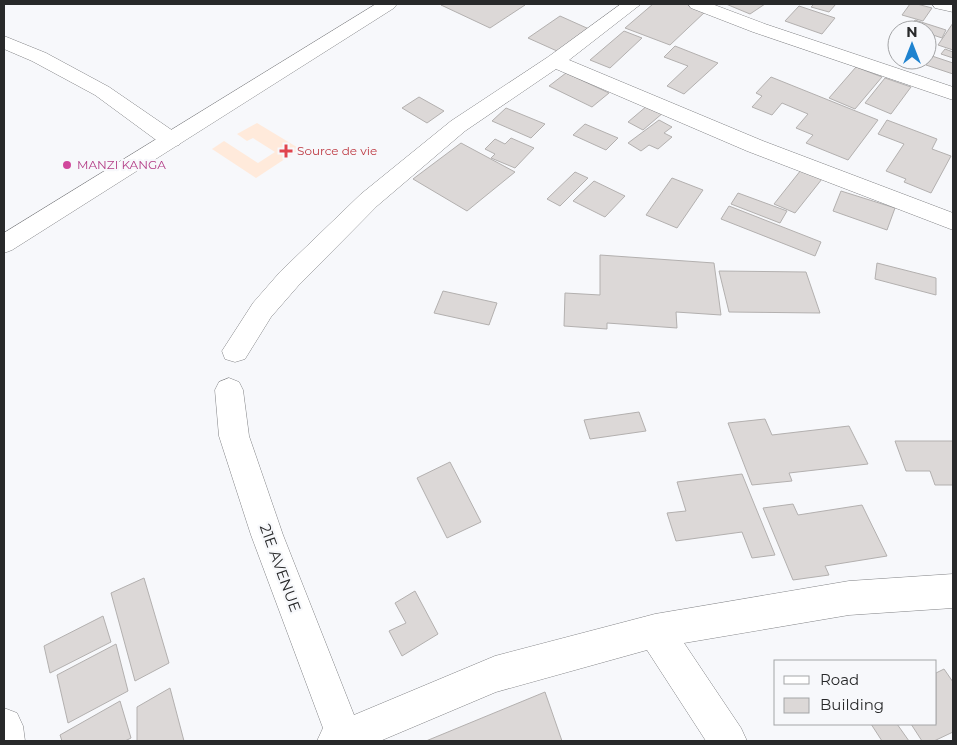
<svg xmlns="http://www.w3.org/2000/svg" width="957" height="745" font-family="Montserrat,sans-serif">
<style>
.medical{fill:#ffeadb}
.building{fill:#dcd8d7;stroke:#b3b0af}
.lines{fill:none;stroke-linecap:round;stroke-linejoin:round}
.street-casing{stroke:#828386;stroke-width:1}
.primary-casing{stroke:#828386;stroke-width:1}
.street{fill:#fff;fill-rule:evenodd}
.primary{fill:#fff;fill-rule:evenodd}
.health-dot{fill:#e0444e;stroke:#f7f8fb;stroke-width:2}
.hotel-dot{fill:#d1479c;stroke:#f7f8fb;stroke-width:2}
.labels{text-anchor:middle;stroke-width:4.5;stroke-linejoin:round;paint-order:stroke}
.far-health-label{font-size:12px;fill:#be3a42;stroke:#f7f8fb;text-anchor:start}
.far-hotel-label{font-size:12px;fill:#b23c85;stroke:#f7f8fb;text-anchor:start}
.street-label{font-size:15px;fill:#28292a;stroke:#f7f8fb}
</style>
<rect width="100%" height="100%" fill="#f7f8fb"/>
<!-- medical -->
<path class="medical" d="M 257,123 L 300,149 L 256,178 L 212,149 L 224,141 L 258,163 L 275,152 L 253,138 L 247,141 L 237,134 Z"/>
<!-- building -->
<path class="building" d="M 444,4 L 522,4 L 525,5 L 490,28 L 441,5 Z
M 653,4 L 686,4 L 706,11 L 670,45 L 625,28 Z
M 726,4 L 765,4 L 750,14 Z
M 814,4 L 836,4 L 829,12 L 811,7 Z
M 910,4 L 917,4 L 932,8 L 923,21 L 902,15 Z
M 799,6 L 835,18 L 822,34 L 785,21 Z
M 560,16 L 589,29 L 557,51 L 528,38 Z
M 915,20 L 946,30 L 942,38 L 927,33 L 927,30 L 910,28 Z
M 953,23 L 953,50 L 938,45 Z
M 624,31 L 642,38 L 610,68 L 590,60 Z
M 675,46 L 718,63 L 684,94 L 667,86 L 688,66 L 664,57 Z
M 945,49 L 953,52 L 953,58 L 941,54 Z
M 932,56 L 953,63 L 953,74 L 926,65 Z
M 856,67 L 882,77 L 855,109 L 829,98 Z
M 566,73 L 609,93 L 592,107 L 549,86 Z
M 771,77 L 878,120 L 848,160 L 806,143 L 813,135 L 796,128 L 808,114 L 782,103 L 772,115 L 752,107 L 762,96 L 756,93 Z
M 885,78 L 911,87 L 891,114 L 865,103 Z
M 419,97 L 444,111 L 427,123 L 402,108 Z
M 648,105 L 664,112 L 643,130 L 628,122 Z
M 506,108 L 545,124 L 531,138 L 492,121 Z
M 659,120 L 672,127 L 664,133 L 672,137 L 658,149 L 649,145 L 641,151 L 628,143 Z
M 887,120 L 937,139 L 932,149 L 951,156 L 931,193 L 904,182 L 906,179 L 886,171 L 904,144 L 878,134 Z
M 585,124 L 618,138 L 606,150 L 573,135 Z
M 511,138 L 534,148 L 515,168 L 491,158 L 495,154 L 485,149 L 495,139 L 505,144 Z
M 461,143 L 515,172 L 467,211 L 413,179 Z
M 801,170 L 822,179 L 795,213 L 774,204 Z
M 575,172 L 588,178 L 560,206 L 547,199 Z
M 672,178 L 703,190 L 677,228 L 646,215 Z
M 594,181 L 625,196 L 605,217 L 573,201 Z
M 841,191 L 895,208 L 887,230 L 833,211 Z
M 738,193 L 787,211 L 780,223 L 731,204 Z
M 729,206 L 821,242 L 815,256 L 721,219 Z
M 600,255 L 714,263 L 721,315 L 676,312 L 677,328 L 607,323 L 607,329 L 564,326 L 565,293 L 600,295 Z
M 877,263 L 936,278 L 936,295 L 875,279 Z
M 719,271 L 806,272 L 820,313 L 729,312 Z
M 443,291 L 497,303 L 489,325 L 434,313 Z
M 639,412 L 646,431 L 590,439 L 584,420 Z
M 765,419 L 772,435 L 849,426 L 868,464 L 789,473 L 792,481 L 752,485 L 728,423 Z
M 895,441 L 953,441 L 953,485 L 935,485 L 930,471 L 906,471 Z
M 450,462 L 481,522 L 447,538 L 417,478 Z
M 742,474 L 775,555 L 752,558 L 742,532 L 676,541 L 667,513 L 686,511 L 677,482 Z
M 793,504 L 798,515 L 862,505 L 887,556 L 825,566 L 829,575 L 793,580 L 763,508 Z
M 144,578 L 169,663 L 135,681 L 111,593 Z
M 415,591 L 438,634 L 402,656 L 389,631 L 406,623 L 395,603 Z
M 103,616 L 111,642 L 50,673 L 44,646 Z
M 116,644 L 128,691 L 68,723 L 57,675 Z
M 944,669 L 953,682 L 953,732 L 934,741 L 922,741 L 911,724 L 936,724 L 936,673 Z
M 170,688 L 184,741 L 137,741 L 137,707 Z
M 545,692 L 562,741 L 426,741 Z
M 120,701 L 131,738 L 125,741 L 62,741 L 60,735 Z
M 871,724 L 897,724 L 909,741 L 882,741 Z"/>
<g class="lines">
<!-- street casing -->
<g class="street-casing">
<path id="street" d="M 621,4 L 641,4 L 569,60 L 763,141 L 953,213 L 953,230 L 747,151 L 556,69 L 465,131 L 377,206 L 298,286 L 271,317 L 245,359 L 235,362 L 225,359 L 222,351 L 253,303 L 280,272 L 361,194 L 451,121 L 548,57 Z
M 688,4 L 712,4 L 765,24 L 953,87 L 953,100 L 753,32 L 691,8 Z
M 932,4 L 953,4 L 953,12 L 935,8 Z
M 4,36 L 46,53 L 109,87 L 179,135 L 182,140 L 179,145 L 171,147 L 163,145 L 95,95 L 32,61 L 4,49 Z
M 229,378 L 239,382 L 243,390 L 249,436 L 283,535 L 354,715 L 495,656 L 655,614 L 849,581 L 953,574 L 953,608 L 849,615 L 684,643 L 741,728 L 747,741 L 706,741 L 647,650 L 496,692 L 380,741 L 317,741 L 323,728 L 251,535 L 219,436 L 215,390 L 219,382 Z
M 4,708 L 17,713 L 23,726 L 25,741 L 4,741 Z"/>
</g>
<!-- primary casing -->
<g class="primary-casing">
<path id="primary" d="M 376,4 L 397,4 L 394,8 L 12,250 L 4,253 L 4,233 Z"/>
</g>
<!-- street -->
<use href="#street" class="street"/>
<!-- primary -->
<use href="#primary" class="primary"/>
</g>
<!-- markers -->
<path class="health-dot" d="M283.5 143.5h5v5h5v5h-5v5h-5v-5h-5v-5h5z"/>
<circle class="hotel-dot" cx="67" cy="165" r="5"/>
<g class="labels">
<!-- far-health labels -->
<g class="far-health-label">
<text x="297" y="155">Source de vie</text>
</g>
<!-- far-hotel labels -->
<g class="far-hotel-label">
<text x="77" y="169">MANZI KANGA</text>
</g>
<!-- street labels -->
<g class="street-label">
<text transform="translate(280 568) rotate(70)" y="5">21E AVENUE</text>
</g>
</g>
<!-- border -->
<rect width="957" height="745" fill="none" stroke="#28292a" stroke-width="10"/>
<!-- legend -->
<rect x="774" y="660" width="162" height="65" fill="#f7f8fb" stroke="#a4a5a7"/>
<rect x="784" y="676" width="25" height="8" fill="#ffffff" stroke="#a4a5a7"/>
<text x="820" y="685" font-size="15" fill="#28292a">Road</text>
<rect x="784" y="698" width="25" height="15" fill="#dcd8d7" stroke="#a4a5a7"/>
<text x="820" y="710" font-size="15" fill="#28292a">Building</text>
<!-- north arrow -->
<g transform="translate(912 45)"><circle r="24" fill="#f7f8fb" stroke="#a4a5a7"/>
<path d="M0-4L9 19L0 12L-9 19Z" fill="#1f83cf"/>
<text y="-8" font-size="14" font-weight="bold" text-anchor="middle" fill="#28292a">N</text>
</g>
</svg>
